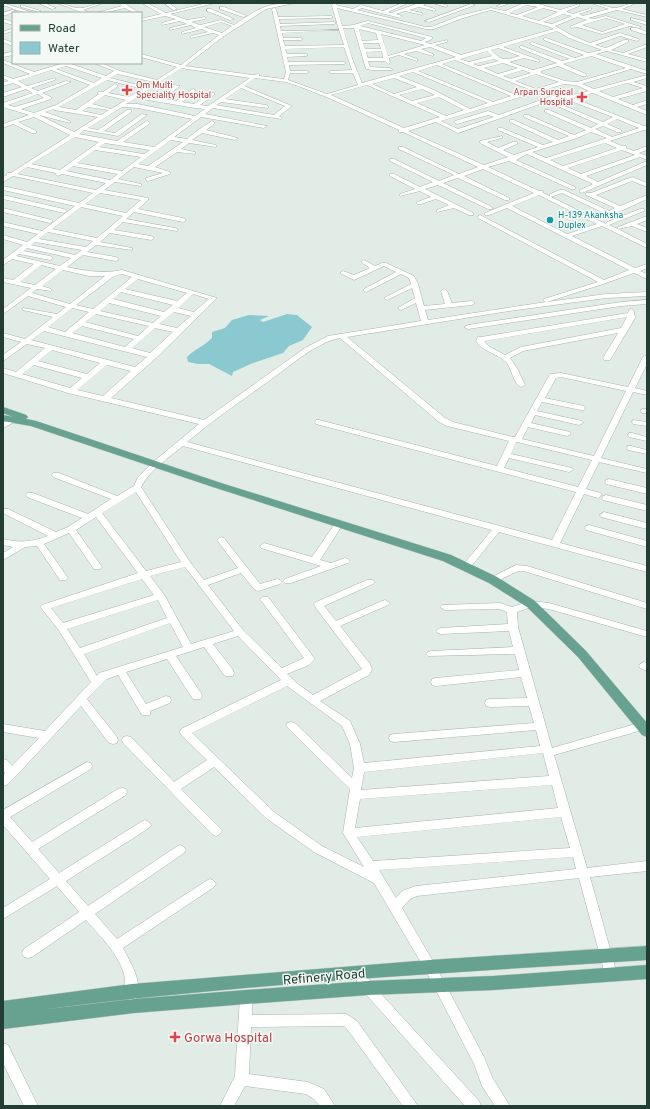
<svg xmlns="http://www.w3.org/2000/svg" width="650" height="1109" font-family="Overpass,sans-serif">
<style>
.water{fill:#8bc9d0}
.lines{fill:none;stroke-linecap:round;stroke-linejoin:round}
.minor-casing{stroke:#a5b4ae;stroke-width:1}
.major-casing{stroke:#c1c9c6;stroke-width:1}
.minor{fill:#fff;fill-rule:evenodd}
.major{fill:#67a18f;fill-rule:evenodd}
.health-dot{fill:#e0444e;stroke:#f3f9f5;stroke-width:1.5}
.culture-dot{fill:#0f9aa8;stroke:#f3f9f5;stroke-width:1.5}
.labels{text-anchor:middle;stroke-width:3;stroke-linejoin:round;paint-order:stroke}
.far-health-label{font-size:9px;fill:#be3a42;stroke:#f3f9f5;text-anchor:start}
.far-culture-label{font-size:9px;fill:#0d838f;stroke:#f3f9f5;text-anchor:start}
.near-street-label{font-size:13px;fill:#223d34;stroke:#f3f9f5}
.near-health-label{font-size:13px;fill:#be3a42;stroke:#f3f9f5;text-anchor:start}
</style>
<rect width="100%" height="100%" fill="#e2ece7"/>
<!-- water -->
<path class="water" d="M 287,314 L 297,315 L 312,327 L 303,340 L 289,346 L 283,353 L 253,363 L 233,372 L 232,376 L 209,364 L 198,364 L 188,362 L 187,357 C 195,349 204,346 212,338 L 212,332 L 225,328 L 232,320 L 249,315 L 269,316 L 260,320 L 263,322 Z"/>
<g class="lines">
<!-- minor casing -->
<g class="minor-casing">
<path id="minor" d="M 3,3 L 31,12 L 31,13 L 25,13 L 3,5 Z
M 38,3 L 44,3 L 56,8 L 52,9 Z
M 57,3 C 65,3 71,8 78,8 C 86,9 95,3 103,3 L 83,10 L 87,11 L 86,13 L 80,13 L 81,12 Z
M 119,3 L 124,3 L 139,13 L 134,13 L 125,8 L 103,13 L 96,13 L 122,6 Z
M 142,3 L 147,3 L 166,13 L 207,3 L 215,3 L 170,14 L 187,20 L 205,17 L 205,19 L 191,22 L 200,25 L 221,20 L 234,25 C 259,9 264,3 295,3 L 266,9 L 224,36 L 185,66 L 253,75 L 259,74 L 259,76 L 284,79 L 286,72 L 272,9 L 274,8 L 276,9 L 278,17 L 331,16 L 333,17 L 331,18 L 279,19 L 280,24 L 334,22 L 336,23 L 334,24 L 280,26 L 281,31 L 339,30 L 332,6 L 333,3 L 337,3 L 336,5 L 353,9 L 361,5 L 383,11 L 402,3 L 408,3 L 388,12 L 391,13 L 416,4 L 427,3 L 423,5 L 435,9 L 435,11 L 419,7 L 409,10 L 422,13 L 422,15 L 405,11 L 396,14 L 402,16 L 400,18 L 362,8 L 357,10 L 426,27 L 431,27 L 459,16 L 491,8 L 505,11 L 524,3 L 535,3 L 560,10 L 579,4 L 579,6 L 567,11 L 567,12 L 573,14 L 591,8 L 591,10 L 579,14 L 583,16 L 609,9 L 591,3 C 599,3 606,7 614,8 C 621,8 628,3 636,3 L 622,9 L 647,15 L 647,17 L 617,10 L 588,18 L 594,19 L 606,16 L 641,27 L 639,28 L 630,26 L 602,34 L 577,27 L 571,28 L 571,26 L 587,20 L 577,17 L 555,26 L 573,36 L 590,43 L 620,33 L 639,39 L 639,40 L 637,41 L 620,36 L 595,45 L 606,48 L 624,40 L 628,40 L 628,42 L 611,50 L 623,53 L 647,44 L 647,47 L 628,54 L 647,59 L 647,62 L 607,51 L 596,54 L 647,71 L 647,74 L 631,69 L 582,84 L 594,89 L 647,75 L 647,78 L 633,82 L 647,86 L 647,91 L 618,99 L 633,105 L 647,100 L 647,104 L 637,107 L 647,111 L 647,115 L 593,93 L 573,98 L 644,126 L 647,125 L 647,131 L 644,130 L 610,141 L 622,146 L 626,146 L 626,148 L 634,151 L 647,146 L 647,150 L 639,153 L 647,156 L 647,160 L 640,157 L 586,176 L 598,182 L 647,161 L 647,165 L 582,193 L 579,191 L 580,190 L 593,184 L 527,154 L 516,160 L 575,187 L 575,189 L 571,189 L 509,161 L 488,167 L 539,191 L 543,191 L 543,193 L 550,196 L 550,194 L 560,190 L 564,190 L 609,211 L 615,208 L 586,195 L 586,193 L 591,193 L 632,177 L 647,183 L 647,187 L 632,181 L 596,195 L 620,206 L 647,195 L 647,199 L 623,210 L 604,217 L 601,215 L 604,213 L 562,193 L 551,197 L 606,224 L 607,222 L 640,209 L 644,209 L 644,211 L 609,225 L 618,229 L 618,227 L 647,216 L 647,220 L 637,224 L 647,228 L 647,232 L 632,226 L 618,229 L 647,244 L 647,248 L 602,226 L 572,236 L 635,268 L 647,264 L 647,268 L 640,271 L 647,274 L 647,279 L 634,273 L 606,283 L 547,302 L 606,294 L 647,292 L 647,296 L 606,298 L 509,311 L 347,337 L 445,418 L 453,422 L 513,437 L 515,437 L 550,374 L 561,373 L 628,387 L 643,357 L 647,355 L 647,364 L 635,388 L 647,391 L 647,395 L 633,392 L 601,458 L 647,469 L 647,473 L 599,462 L 586,489 L 601,493 L 602,495 L 598,498 L 584,494 L 560,543 L 647,566 L 647,572 L 499,532 L 469,569 L 463,569 L 461,567 L 463,565 L 492,530 L 183,446 C 168,458 150,470 141,487 L 190,562 L 204,580 L 238,568 L 217,540 L 221,537 L 224,538 L 260,584 L 277,579 L 280,580 L 282,582 L 280,584 L 258,591 L 255,590 L 241,573 L 208,585 L 243,630 L 282,668 L 304,658 L 260,599 L 262,597 L 268,597 L 315,659 L 309,665 L 287,674 L 298,684 L 313,695 L 362,669 L 316,608 L 314,604 L 316,602 L 367,580 L 373,580 L 375,582 L 373,584 L 324,606 L 336,621 L 382,601 L 385,600 L 390,603 L 388,605 L 340,626 L 370,664 L 372,669 L 369,675 L 320,701 L 350,721 L 360,744 L 364,763 L 540,746 L 536,730 L 394,742 L 390,741 L 389,738 L 390,735 L 394,734 L 534,723 L 529,706 L 490,707 L 486,706 L 485,703 L 486,700 L 490,699 L 527,698 L 521,677 L 436,686 L 432,685 L 431,682 L 432,679 L 436,678 L 519,670 L 515,654 L 428,656 L 426,654 L 428,652 L 431,651 L 513,647 L 509,631 L 441,634 L 438,633 L 436,631 L 438,629 L 441,628 L 508,624 L 507,612 L 499,609 L 445,610 L 440,607 L 442,605 L 500,603 L 512,607 L 531,601 L 549,603 L 647,631 L 647,637 L 549,609 L 531,607 L 517,612 L 518,627 L 552,748 L 642,722 L 646,723 L 647,726 L 646,729 L 554,755 L 587,868 L 647,861 L 647,871 L 590,877 L 617,974 L 615,978 L 611,980 L 607,978 L 605,974 L 579,878 L 417,896 L 410,899 L 402,908 L 434,963 L 484,1057 L 492,1077 L 510,1106 L 495,1106 L 482,1086 L 474,1064 L 426,971 L 374,883 L 314,852 L 266,818 L 214,767 L 181,789 L 220,828 L 222,831 L 220,834 L 216,836 L 212,834 L 123,743 L 122,740 L 123,737 L 127,736 L 131,737 L 174,782 L 207,760 L 181,735 L 180,732 L 181,729 L 281,680 L 238,636 L 213,644 L 233,670 L 234,673 L 233,676 L 225,676 L 204,647 L 176,656 L 201,693 L 202,696 L 201,699 L 193,699 L 167,659 L 126,672 L 146,704 L 166,696 L 170,697 L 171,700 L 170,703 L 150,711 L 150,715 L 142,715 L 118,675 L 107,679 L 87,699 L 117,737 L 118,740 L 117,743 L 113,744 L 109,743 L 81,706 L 16,776 L 7,785 L 3,786 L 3,775 L 5,773 L 3,770 L 3,759 L 7,760 L 12,766 L 39,738 L 3,732 L 3,724 L 45,731 L 91,682 L 58,629 L 42,609 L 40,607 L 42,605 L 138,573 L 96,517 L 76,530 L 102,567 L 100,569 L 94,569 L 69,533 L 44,544 L 68,578 L 66,580 L 60,580 L 37,546 L 25,547 L 3,560 L 3,553 L 13,547 L 3,545 L 3,539 C 19,543 33,542 48,536 L 3,513 L 3,509 L 8,509 L 56,532 L 68,527 L 82,518 L 27,497 L 26,495 L 27,493 L 33,493 L 88,514 L 111,499 L 53,477 L 52,475 L 53,473 L 59,473 L 117,496 L 134,486 L 138,477 L 152,463 L 199,424 L 68,393 L 3,373 L 3,368 L 16,372 L 45,348 L 27,344 L 3,361 L 3,355 L 21,342 L 3,337 L 3,333 L 25,339 L 53,317 L 23,310 L 23,308 L 57,314 L 66,307 L 28,296 L 3,314 L 3,309 L 31,288 L 3,282 L 3,278 L 13,280 L 34,264 L 12,259 L 3,265 L 3,260 L 23,245 L 3,239 L 3,235 L 27,242 L 38,234 L 3,226 L 3,222 L 42,231 L 75,206 L 3,190 L 3,186 L 79,203 L 93,193 L 13,176 L 3,182 L 3,177 L 7,175 L 7,173 L 11,173 L 70,135 L 34,117 L 18,122 L 36,131 L 36,133 L 32,133 L 13,124 L 3,128 L 3,124 L 29,115 L 3,107 L 3,103 L 33,93 L 26,89 L 3,97 L 3,93 L 22,87 L 13,83 L 3,86 L 3,82 L 9,81 L 3,78 L 3,75 L 13,79 L 30,74 L 3,63 L 3,60 L 34,72 L 64,63 L 71,63 L 71,64 L 106,76 L 114,71 L 94,63 L 101,63 L 120,71 L 157,80 L 177,67 L 141,57 L 141,54 L 181,65 L 219,35 L 213,33 L 191,38 L 191,36 L 208,32 L 202,29 L 182,34 L 182,32 L 196,28 L 191,25 L 170,30 L 170,28 L 187,24 L 180,21 L 162,25 L 162,23 L 176,19 L 165,16 L 141,21 L 141,19 L 161,14 ZM 527,5 L 538,7 L 517,15 L 509,13 ZM 337,8 L 426,29 L 434,29 L 463,18 L 491,10 L 550,27 L 554,29 L 461,55 L 435,45 L 447,42 L 447,40 L 430,44 L 425,42 L 432,39 L 432,37 L 368,21 C 358,23 354,26 342,26 ZM 543,8 L 558,12 L 539,21 L 522,16 ZM 563,14 L 572,16 L 552,24 L 543,22 ZM 606,18 L 625,24 L 602,32 L 582,25 ZM 221,22 L 232,26 L 222,33 L 204,27 ZM 368,23 L 426,38 L 421,41 L 360,26 ZM 343,28 L 354,28 L 366,69 L 372,70 L 392,70 L 392,69 L 390,68 L 370,67 L 368,61 L 385,61 L 388,64 L 390,63 L 389,58 L 399,55 L 417,61 L 417,59 L 404,54 L 416,51 L 433,56 L 433,54 L 421,49 L 430,47 L 456,57 L 362,83 L 353,61 ZM 359,29 L 376,33 L 378,40 L 362,41 ZM 339,30 L 344,45 L 285,46 L 283,40 L 301,40 L 303,39 L 301,38 L 283,38 L 282,33 ZM 557,31 L 569,38 L 602,50 L 588,53 L 546,38 L 544,38 L 544,40 L 584,55 L 575,58 L 532,42 L 530,43 L 530,44 L 570,59 L 562,61 L 522,46 L 520,46 L 520,48 L 557,63 L 533,70 L 509,62 L 524,58 L 539,62 L 539,60 L 503,47 ZM 381,34 L 425,45 L 388,56 ZM 363,43 L 379,43 L 381,49 L 365,49 ZM 344,47 L 352,70 L 331,71 L 329,72 L 331,73 L 353,73 L 358,85 L 327,94 L 288,80 L 290,73 L 307,73 L 309,72 L 307,71 L 290,71 L 289,65 L 344,64 L 346,63 L 344,62 L 288,62 L 287,57 L 306,56 L 308,55 L 306,54 L 287,54 L 285,49 ZM 498,48 L 520,56 C 504,60 503,62 491,50 ZM 382,51 L 383,58 L 368,58 L 366,52 ZM 487,51 L 492,56 L 469,62 L 460,59 ZM 591,56 L 626,68 L 577,82 L 565,81 L 541,73 L 541,71 L 558,66 L 582,76 L 586,76 L 586,74 L 563,64 ZM 494,59 L 499,61 L 479,66 L 473,64 ZM 455,60 L 531,90 L 516,95 L 442,64 ZM 503,63 L 518,68 L 498,74 L 484,68 ZM 437,65 L 511,96 L 493,102 L 418,71 ZM 66,66 L 102,78 L 94,83 L 56,69 ZM 182,68 L 187,69 L 250,78 L 208,106 L 200,105 L 214,95 L 214,93 L 210,93 L 194,104 L 182,102 L 195,92 L 195,90 L 193,89 L 176,101 L 163,99 L 180,86 L 162,83 L 161,81 ZM 51,70 L 90,85 L 56,105 L 34,113 L 21,109 L 51,99 L 51,97 L 42,93 L 71,82 L 66,81 L 38,91 L 31,88 L 55,80 L 55,78 L 27,86 L 18,81 ZM 523,70 L 531,73 L 511,79 L 503,76 ZM 413,72 L 488,103 L 470,109 L 434,90 L 399,76 ZM 117,74 L 154,82 L 146,87 L 110,78 ZM 536,74 L 559,82 L 536,89 L 515,81 ZM 255,78 L 286,82 L 298,86 L 329,98 L 399,130 L 399,132 L 403,132 L 478,167 L 459,174 L 403,147 L 399,147 L 399,149 L 454,175 L 439,181 L 394,159 L 390,159 L 390,161 L 433,182 L 420,187 L 394,174 L 390,174 L 390,176 L 415,189 L 400,194 L 400,196 L 420,191 L 431,197 L 417,202 L 417,204 L 421,204 L 436,199 L 449,205 L 437,210 L 437,212 L 454,208 L 469,215 L 473,215 L 473,213 L 425,189 L 438,185 L 488,209 L 492,209 L 492,207 L 443,183 L 458,178 L 505,200 L 509,200 L 509,198 L 464,176 L 483,169 L 534,193 L 485,213 L 485,215 L 489,215 L 507,208 L 629,270 L 604,280 L 480,215 L 477,217 L 478,218 L 598,282 L 544,299 L 543,300 L 546,302 L 428,320 L 425,310 L 472,305 L 475,303 L 472,301 L 452,303 L 447,291 L 444,289 L 441,291 L 445,304 L 424,306 L 418,284 L 414,276 L 386,263 L 382,263 L 375,266 L 364,260 L 361,262 L 370,268 L 354,275 L 343,271 L 340,273 L 354,280 L 384,266 L 396,272 L 364,289 L 363,290 L 366,292 L 401,274 L 409,278 L 411,284 L 384,298 L 387,300 L 389,299 L 412,288 L 415,298 L 398,308 L 401,310 L 416,303 L 421,321 L 328,336 L 305,348 L 204,420 L 111,398 L 156,358 L 217,298 L 122,270 C 103,274 86,271 67,267 L 83,255 L 116,261 L 119,259 L 116,257 L 87,252 L 96,245 L 132,250 L 132,248 L 100,242 L 110,233 L 151,240 L 154,238 L 151,236 L 114,230 L 123,222 L 177,231 L 177,229 L 175,228 L 126,219 L 134,212 L 183,222 L 186,220 L 183,218 L 138,209 L 148,200 L 148,198 L 104,190 L 115,182 L 141,186 L 141,184 L 118,179 L 134,167 L 163,173 L 146,178 L 146,180 L 148,181 L 170,174 L 170,172 L 155,167 L 177,152 L 195,154 L 195,152 L 181,149 L 189,143 L 216,147 L 216,145 L 192,140 L 202,133 L 235,140 L 238,138 L 206,130 L 214,124 L 214,122 L 212,121 L 198,130 L 187,139 L 174,137 L 201,117 L 264,128 L 267,126 L 205,114 L 213,108 L 281,119 L 282,118 L 279,116 L 292,106 L 244,86 ZM 394,78 L 417,87 L 394,94 L 372,84 ZM 107,80 L 143,89 L 129,97 L 108,93 L 117,87 L 117,85 L 115,84 L 103,92 L 98,92 L 97,93 L 99,94 L 76,110 L 59,107 ZM 627,83 L 643,88 L 613,97 L 599,91 ZM 157,84 L 172,87 L 157,98 L 140,95 ZM 564,84 L 576,85 L 589,91 L 568,96 L 558,94 L 499,115 L 488,111 L 455,121 L 454,122 L 457,124 L 488,115 L 494,117 L 458,129 L 441,121 ZM 367,85 L 440,117 L 404,128 L 331,95 ZM 241,88 L 285,106 L 274,115 L 216,105 L 221,102 L 268,108 L 268,106 L 266,105 L 225,99 ZM 422,89 L 435,95 L 412,101 L 399,95 ZM 38,94 L 44,98 L 15,107 L 8,105 ZM 105,95 L 126,100 L 111,109 L 92,104 ZM 439,97 L 464,110 L 446,116 L 417,103 ZM 560,97 L 613,117 L 603,122 L 560,104 L 555,105 L 598,124 L 591,128 L 549,110 L 545,110 L 545,112 L 586,130 L 574,135 L 528,115 L 524,115 L 524,117 L 569,136 L 558,140 L 514,120 L 510,120 L 510,122 L 553,142 L 543,145 L 502,128 L 498,128 L 498,130 L 538,147 L 514,155 L 503,150 L 517,144 L 517,142 L 513,142 L 498,148 L 487,142 L 502,138 L 502,136 L 480,141 L 480,143 L 508,157 L 484,165 L 408,131 L 436,122 L 458,133 ZM 136,98 L 195,108 L 205,109 L 195,116 L 138,104 L 126,104 ZM 88,107 L 109,110 L 101,115 L 82,111 ZM 122,107 L 138,108 L 192,119 L 154,147 L 123,142 L 149,124 L 149,122 L 147,121 L 117,141 L 79,134 L 84,130 L 118,136 L 147,115 L 142,114 L 115,133 L 104,131 L 131,112 L 131,110 L 127,110 L 98,130 L 88,128 ZM 53,109 L 54,110 L 98,117 L 74,132 L 39,115 L 70,123 L 70,121 L 45,112 ZM 617,119 L 639,128 L 612,137 L 595,129 L 603,126 L 617,132 L 621,132 L 621,130 L 607,124 ZM 591,132 L 607,138 L 546,158 L 532,152 L 577,138 ZM 75,137 L 99,142 L 60,170 L 31,164 ZM 171,140 L 183,142 L 148,166 L 138,164 ZM 105,143 L 150,150 L 144,154 L 99,147 ZM 605,143 L 617,148 L 563,166 L 550,160 ZM 95,150 L 141,157 L 122,171 L 77,163 ZM 622,150 L 635,155 L 581,174 L 568,168 ZM 73,166 L 118,174 L 110,180 L 66,171 ZM 27,167 L 56,173 L 55,174 L 58,176 L 62,174 L 106,183 L 96,190 L 17,174 ZM 100,193 L 141,200 L 126,213 L 85,204 ZM 539,195 L 597,224 L 567,234 L 512,206 ZM 81,207 L 123,216 L 97,238 L 52,229 ZM 48,232 L 93,241 L 86,247 L 39,239 ZM 35,242 L 82,250 L 75,255 L 31,245 ZM 27,248 L 71,258 L 60,266 L 16,256 L 19,254 L 50,260 L 53,258 L 50,256 L 23,251 ZM 41,265 L 56,269 L 35,285 L 20,282 ZM 63,270 L 89,276 L 105,276 L 70,304 L 32,293 L 37,289 L 51,291 L 51,289 L 42,286 ZM 122,274 L 132,277 L 93,309 L 76,305 L 114,276 ZM 138,279 L 187,293 L 177,301 L 125,289 ZM 121,292 L 173,305 L 164,312 L 113,299 ZM 193,294 L 209,299 L 194,312 L 178,308 ZM 109,303 L 161,316 L 153,323 L 100,311 ZM 72,308 L 89,312 L 65,332 L 48,327 ZM 174,312 L 191,316 L 177,328 L 159,324 ZM 96,314 L 149,326 L 138,336 L 85,322 ZM 82,326 L 134,339 L 125,347 L 72,333 ZM 155,328 L 173,332 L 150,353 L 132,348 ZM 44,331 L 147,357 L 135,367 L 31,340 ZM 340,338 L 439,422 L 447,426 L 509,441 L 497,466 L 319,420 L 316,420 L 315,422 L 316,424 L 576,492 L 552,540 L 187,442 C 214,419 244,399 273,378 C 293,364 315,343 340,338 ZM 52,350 L 100,363 L 87,374 L 38,361 ZM 34,365 L 82,378 L 70,388 L 22,374 ZM 107,365 L 131,371 L 103,396 L 77,390 ZM 561,377 L 626,391 L 594,456 L 522,439 L 528,427 L 567,436 L 571,434 L 570,432 L 531,423 L 535,415 L 579,425 L 583,423 L 582,421 L 537,411 L 542,402 L 581,410 L 584,410 L 585,408 L 584,406 L 545,398 L 556,378 ZM 516,442 L 517,442 L 592,460 L 578,487 L 504,468 L 509,458 L 569,472 L 573,470 L 572,468 L 511,454 ZM 136,492 L 181,562 L 146,571 L 102,513 ZM 185,567 L 234,631 L 191,644 L 165,596 L 150,576 ZM 142,579 L 154,595 L 63,623 L 51,608 ZM 158,600 L 167,618 L 80,648 L 67,629 ZM 170,623 L 183,647 L 99,673 L 97,676 L 84,654 ZM 287,686 L 342,726 L 350,744 L 354,768 L 352,778 L 295,723 L 291,722 L 287,723 L 286,726 L 350,789 L 343,833 L 364,867 L 322,846 L 274,812 L 192,733 ZM 543,753 L 549,776 L 361,790 L 364,772 ZM 552,785 L 558,808 L 355,828 L 360,799 ZM 561,817 L 570,848 L 373,861 L 357,837 ZM 573,857 L 576,869 L 416,886 L 402,891 L 396,898 L 379,870 Z
M 164,3 L 169,3 L 177,9 L 173,10 Z
M 433,3 L 440,3 L 448,6 L 446,7 Z
M 504,3 L 510,3 L 499,7 L 497,6 Z
M 471,4 L 475,5 L 429,22 L 425,21 Z
M 21,5 L 41,11 L 39,12 L 21,7 Z
M 220,7 L 224,7 L 247,16 L 243,17 L 220,9 Z
M 207,9 L 211,9 L 234,19 L 230,20 L 207,11 Z
M 12,10 L 16,11 L 3,16 L 3,13 Z
M 631,18 L 647,22 L 647,25 L 631,20 Z
M 3,19 L 13,22 L 13,25 L 3,22 Z
M 631,28 L 637,28 L 647,32 L 647,35 L 631,30 Z
M 11,29 L 13,29 L 13,31 L 3,34 L 3,32 Z
M 3,39 L 13,43 L 13,46 L 3,42 Z
M 11,52 L 13,52 L 13,55 L 3,57 L 3,54 Z
M 3,195 L 64,209 L 67,211 L 64,213 L 3,199 Z
M 3,208 L 52,220 L 53,221 L 50,223 L 3,212 Z
M 647,300 L 647,304 L 621,306 L 468,329 L 464,327 L 468,325 L 621,302 Z
M 631,309 L 634,311 L 635,318 L 610,360 L 604,360 L 603,358 L 618,333 L 523,351 L 510,358 L 518,370 L 525,385 L 521,387 C 514,385 512,370 507,363 C 498,353 484,353 476,341 L 478,337 L 481,337 L 628,313 L 629,310 ZM 627,317 L 621,328 L 521,347 L 505,355 L 490,347 L 484,341 Z
M 642,409 L 647,409 L 647,413 L 642,413 L 641,411 Z
M 17,415 L 20,415 L 24,417 L 3,428 L 3,423 Z
M 633,420 L 647,422 L 647,426 L 633,424 L 632,422 Z
M 629,433 L 632,433 L 647,437 L 647,441 L 629,437 L 628,435 Z
M 628,446 L 631,446 L 647,450 L 647,454 L 628,450 L 627,448 Z
M 609,479 L 647,488 L 647,494 L 606,484 L 605,482 L 606,480 Z
M 606,495 L 647,505 L 647,511 L 603,500 L 602,498 L 603,496 Z
M 604,512 L 647,523 L 647,529 L 601,517 L 600,515 Z
M 339,521 L 343,524 L 320,560 L 331,563 L 345,558 L 348,559 L 350,561 L 348,563 L 291,583 L 285,583 L 283,581 L 285,579 L 321,566 L 261,548 L 260,546 L 264,543 L 312,557 L 336,522 Z
M 589,525 L 647,541 L 647,547 L 586,530 L 585,528 L 586,526 Z
M 516,565 L 527,566 L 647,603 L 647,609 L 524,571 L 518,571 L 493,583 L 488,580 L 490,578 Z
M 644,662 L 647,663 L 647,671 L 640,668 L 639,666 L 640,664 Z
M 87,762 L 91,763 L 92,766 L 91,769 L 10,817 L 32,842 L 118,789 L 122,788 L 126,789 L 127,792 L 126,795 L 38,849 L 59,873 L 141,822 L 145,820 L 149,822 L 151,825 L 149,828 L 66,881 L 88,906 L 176,847 L 180,845 L 184,847 L 186,850 L 184,853 L 95,914 L 117,939 L 206,881 L 210,879 L 214,881 L 216,884 L 214,887 L 123,948 C 130,962 144,983 136,999 L 132,1001 L 128,999 C 124,991 126,982 124,974 C 118,953 100,936 86,920 L 32,957 L 28,958 L 24,957 L 22,953 L 24,949 L 79,912 L 57,886 L 3,919 L 3,908 L 50,879 L 3,825 L 3,810 Z
M 358,967 L 362,969 L 372,984 L 479,1101 L 481,1106 L 465,1106 L 364,992 L 352,973 L 354,969 Z
M 246,991 L 250,993 L 252,997 L 252,1015 L 346,1014 L 357,1021 L 418,1106 L 403,1106 L 347,1029 L 344,1026 L 251,1027 L 249,1074 L 308,1082 L 324,1089 L 335,1106 L 320,1106 L 314,1099 L 306,1094 L 245,1086 L 234,1106 L 220,1106 L 235,1076 L 240,997 L 242,993 Z
M 3,1043 L 8,1045 L 38,1106 L 24,1106 L 3,1063 Z"/>
</g>
<!-- major casing -->
<g class="major-casing">
<path id="major" d="M 3,407 L 26,415 L 28,417 L 26,419 L 36,421 L 221,483 L 451,555 L 497,577 L 535,601 L 586,651 L 647,723 L 647,737 L 642,735 L 578,657 L 527,607 L 489,583 L 443,561 L 213,487 L 31,426 L 3,421 L 3,415 L 13,417 L 3,413 Z
M 647,946 L 647,960 C 444,973 240,984 39,1010 L 134,999 L 246,990 L 368,981 L 493,976 L 647,965 L 647,979 L 493,990 L 368,995 L 246,1004 L 134,1013 L 3,1029 L 3,1001 L 132,984 L 430,960 Z"/>
</g>
<!-- minor -->
<use href="#minor" class="minor"/>
<!-- major -->
<use href="#major" class="major"/>
</g>
<!-- markers -->
<g class="health-dot">
<path d="M125 84h4v4h4v4h-4v4h-4v-4h-4v-4h4z"/>
<path d="M580 91h4v4h4v4h-4v4h-4v-4h-4v-4h4z"/>
<path d="M173 1031h4v4h4v4h-4v4h-4v-4h-4v-4h4z"/>
</g>
<circle class="culture-dot" cx="550" cy="220" r="4"/>
<g class="labels">
<!-- far-health labels -->
<g class="far-health-label">
<text x="136" y="88">Om Multi<tspan x="136" dy="10">Speciality Hospital</tspan></text>
<text x="573" y="95" text-anchor="end">Arpan Surgical<tspan x="573" dy="10">Hospital</tspan></text>
</g>
<!-- far-culture labels -->
<g class="far-culture-label">
<text x="558" y="218">H-139 Akanksha<tspan x="558" dy="10">Duplex</tspan></text>
</g>
<!-- near-street labels -->
<g class="near-street-label">
<text transform="translate(324 976) rotate(-5)" y="5">Refinery Road</text>
</g>
<!-- near-health labels -->
<g class="near-health-label">
<text x="184" y="1042">Gorwa Hospital</text>
</g>
</g>
<!-- border -->
<rect width="650" height="1109" fill="none" stroke="#223d34" stroke-width="8"/>
<!-- legend -->
<rect x="12" y="12" width="130" height="52" fill="#f3f9f5" stroke="#9faea8"/>
<rect x="20" y="25" width="20" height="6" fill="#67a18f" stroke="#9faea8"/>
<text x="48" y="32" font-size="12" fill="#223d34">Road</text>
<rect x="20" y="42" width="20" height="12" fill="#8bc9d0" stroke="#9faea8"/>
<text x="48" y="52" font-size="12" fill="#223d34">Water</text>
</svg>
